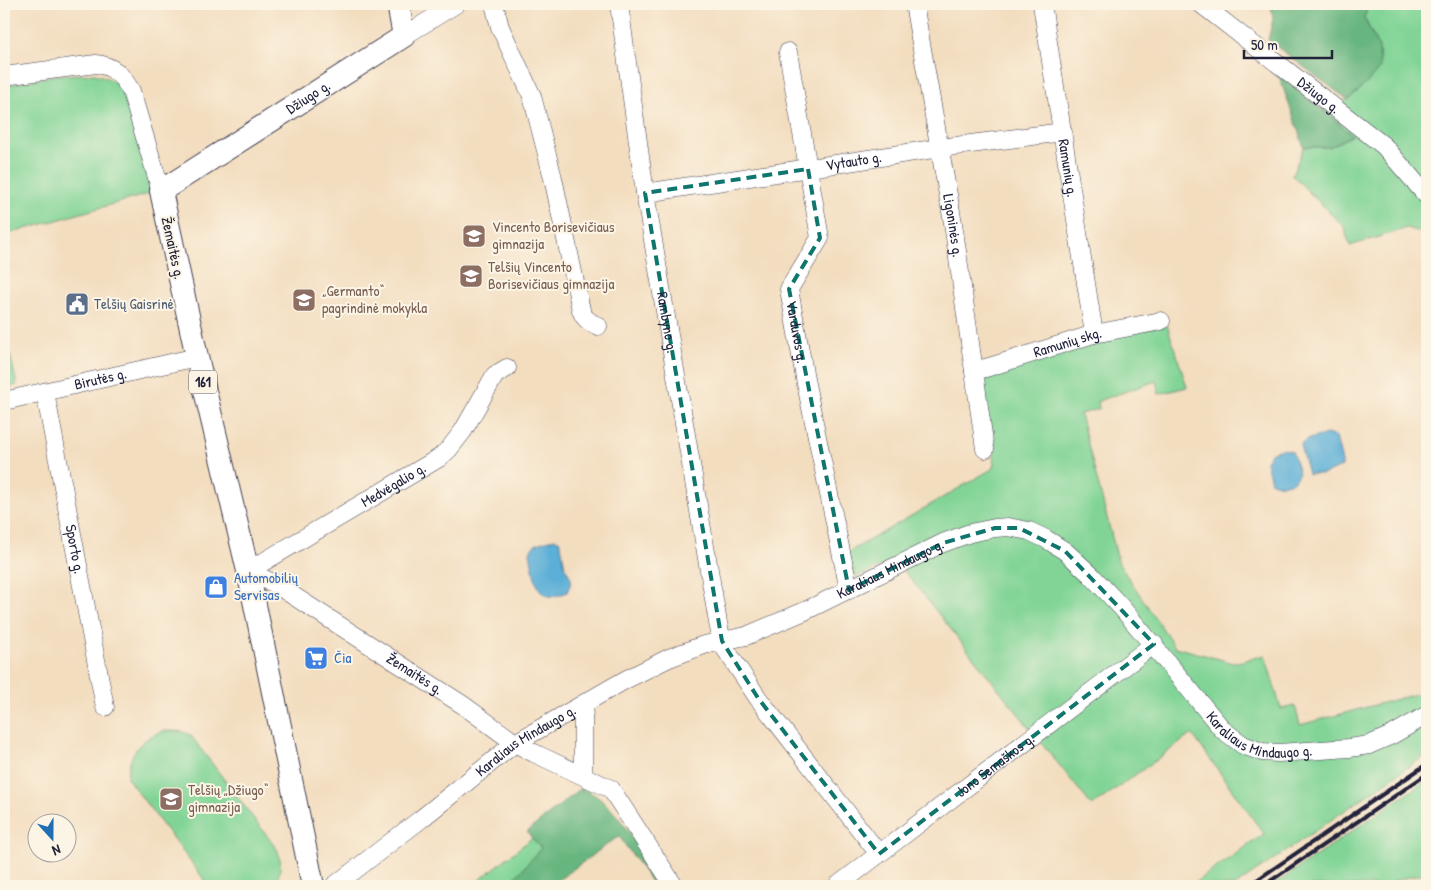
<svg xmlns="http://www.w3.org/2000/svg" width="1431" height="890" font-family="'Patrick Hand',sans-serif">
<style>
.green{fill:#81d496;stroke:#527b68}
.forest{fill:#68b67f;stroke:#456c5d}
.water{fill:#5bafd7;stroke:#3e6889}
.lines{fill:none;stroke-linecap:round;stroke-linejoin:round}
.minor-casing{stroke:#413e4f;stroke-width:19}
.major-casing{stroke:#413e4f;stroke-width:24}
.minor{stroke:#fff;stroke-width:18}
.major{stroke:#fff;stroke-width:22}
.rail{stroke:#22223b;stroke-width:4}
.marked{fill:none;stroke:#0f766e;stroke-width:4;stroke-dasharray:10 6;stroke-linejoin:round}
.labels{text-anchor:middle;stroke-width:4;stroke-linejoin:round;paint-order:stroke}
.shield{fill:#fcf5e5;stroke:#63616e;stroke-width:1}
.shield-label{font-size:14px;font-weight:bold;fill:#22223b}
.street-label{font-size:15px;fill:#22223b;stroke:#fcf5e5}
.education-label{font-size:15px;fill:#785e54;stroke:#fcf5e5;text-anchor:start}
.service-label{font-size:15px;fill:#4e5e75;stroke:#fcf5e5;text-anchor:start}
.shop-label{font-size:15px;fill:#366cbe;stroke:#fcf5e5;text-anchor:start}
</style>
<rect width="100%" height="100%" fill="#fcf5e5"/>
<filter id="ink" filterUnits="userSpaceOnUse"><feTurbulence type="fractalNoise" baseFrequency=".02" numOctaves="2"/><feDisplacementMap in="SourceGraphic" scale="10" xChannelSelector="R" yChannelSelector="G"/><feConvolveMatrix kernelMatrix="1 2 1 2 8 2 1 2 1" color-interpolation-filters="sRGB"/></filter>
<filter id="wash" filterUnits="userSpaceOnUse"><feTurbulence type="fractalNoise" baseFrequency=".0096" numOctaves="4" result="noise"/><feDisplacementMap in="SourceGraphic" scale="20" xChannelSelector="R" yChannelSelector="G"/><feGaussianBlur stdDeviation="1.12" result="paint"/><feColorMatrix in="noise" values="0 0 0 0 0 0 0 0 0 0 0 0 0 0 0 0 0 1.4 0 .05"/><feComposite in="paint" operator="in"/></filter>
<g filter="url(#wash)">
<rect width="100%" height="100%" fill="#f3ddbf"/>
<!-- green -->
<path class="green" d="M 1369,4 L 1427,4 L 1427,234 L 1407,228 L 1350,246 L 1344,227 L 1292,175 L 1304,147 L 1330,147 L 1352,135 L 1322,108 L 1348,100 L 1379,48 L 1364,17 Z
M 95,74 C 109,78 118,81 125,95 L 152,193 L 4,235 L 4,86 L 56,75 Z
M 1167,325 L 1187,387 L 1159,394 L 1156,381 L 1098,401 L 1099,409 L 1080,414 L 1119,564 L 1175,647 L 1234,663 L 1265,655 L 1281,709 L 1295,706 L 1300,725 L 1427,691 L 1427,754 L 1235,886 L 1190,886 L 1264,834 L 1192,734 L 1092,806 L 905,572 L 897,560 L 856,577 L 847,553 L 992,469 L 994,464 L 982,377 L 1082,343 Z
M 4,327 L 17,385 L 4,388 Z
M 163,731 C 172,731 184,730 191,736 L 277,849 C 283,863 281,874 273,886 L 209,886 L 127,778 C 129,753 140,739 163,731 Z
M 1427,780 L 1427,872 L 1394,881 L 1395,886 L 1272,886 Z
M 532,838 L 541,848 L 514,879 L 505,886 L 472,886 Z"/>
<!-- forest -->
<path class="forest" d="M 1271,4 L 1369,4 L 1364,18 L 1379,48 L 1380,68 L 1367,83 L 1348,100 L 1268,40 L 1273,19 Z
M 1278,73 L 1352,135 L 1330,147 L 1304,147 Z
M 580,789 C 611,794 642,853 660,878 L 652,883 L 619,836 L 550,886 L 505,886 L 514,879 L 541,848 L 527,832 Z"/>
<!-- water -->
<path class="water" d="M 1327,434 L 1336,437 L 1342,462 L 1342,467 L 1324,474 L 1308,474 L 1300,445 L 1309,439 Z
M 1282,449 L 1292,451 L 1299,473 L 1293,482 L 1281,485 L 1271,482 L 1266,461 L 1272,452 Z
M 555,539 L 559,540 L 561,545 L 565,567 L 571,578 L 571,583 L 567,592 C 535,608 535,576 530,553 C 531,543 546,541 555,539 Z"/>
</g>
<g filter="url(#ink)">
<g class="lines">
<!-- minor casing -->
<g class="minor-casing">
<g id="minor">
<path d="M 494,4 L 500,27 L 532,96 L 553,178 L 581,310 C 584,319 589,322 598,326"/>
<path id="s1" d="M 619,4 L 645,193 L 718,623 L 722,641 L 726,650 L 758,698 L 879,854"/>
<path id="s2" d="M 914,4 L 953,223 L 985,449"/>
<path id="s3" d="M 1042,4 L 1094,334"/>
<path id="s4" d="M 1201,4 L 1384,146 L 1427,196"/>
<path d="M 404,36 L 456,4"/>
<path id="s5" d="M 788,52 L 820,238 L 789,289 L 806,384 L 849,590"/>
<path d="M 4,76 L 96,64 C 114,66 122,75 131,91 L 161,191"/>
<path id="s6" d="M 645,193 L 940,148 L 1063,132"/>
<path id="s7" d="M 974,371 L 989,367 L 1094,334 L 1161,321"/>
<path id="s8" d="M 45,392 L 105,707"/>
<path id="s9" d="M 4,401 L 197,357"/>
<path id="s10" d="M 248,571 L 275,584 L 463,705 L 515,743 L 534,753 L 611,789 L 674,886"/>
<path id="s11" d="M 248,571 L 439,458 L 449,449 L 463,431 L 495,375 L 507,368"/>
<path d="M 583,775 L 583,719 L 585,703"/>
<path id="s12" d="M 334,886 L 421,819 L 515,743 L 625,680 L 669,658 L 704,645 L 746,636 L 805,611 L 943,543 L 970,533 L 995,528 L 1008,527 L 1029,531 L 1046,539 L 1065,551 L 1091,575 L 1122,608 L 1223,730 L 1243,745 L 1262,752 L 1279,753 L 1349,748 L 1369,745 L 1392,735 L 1427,715"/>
<path id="s13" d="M 837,886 L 1154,644"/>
</g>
</g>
<!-- major casing -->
<g class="major-casing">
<g id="major">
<path id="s14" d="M 313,886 L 248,571 L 197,357 L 161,191 L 404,36 L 398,4"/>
</g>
</g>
<!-- minor -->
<use href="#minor" class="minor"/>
<!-- major -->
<use href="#major" class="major"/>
<!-- rail -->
<path class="rail" d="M 1248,886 L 1427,764
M 1263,886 L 1427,774"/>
</g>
</g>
<!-- marked area -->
<path class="marked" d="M 808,169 L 820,238 L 789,289 L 849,590 L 943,543 L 995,528 L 1019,528 L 1065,551 L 1154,644 L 879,854 L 758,698 L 722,641 L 645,193 Z"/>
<!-- icons -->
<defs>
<g id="school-square" transform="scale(1.25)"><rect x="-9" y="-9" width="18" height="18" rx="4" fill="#8d6e63" stroke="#fcf5e5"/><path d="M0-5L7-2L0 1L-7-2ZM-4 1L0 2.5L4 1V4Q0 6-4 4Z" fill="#fff"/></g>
<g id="civic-square" transform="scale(1.25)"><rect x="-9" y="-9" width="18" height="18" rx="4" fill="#5c6f8a" stroke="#fcf5e5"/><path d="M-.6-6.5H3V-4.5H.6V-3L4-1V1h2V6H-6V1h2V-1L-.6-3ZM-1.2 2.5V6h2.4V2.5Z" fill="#fff"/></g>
<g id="shop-square" transform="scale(1.25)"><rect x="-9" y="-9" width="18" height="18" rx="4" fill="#3f7fe0" stroke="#fcf5e5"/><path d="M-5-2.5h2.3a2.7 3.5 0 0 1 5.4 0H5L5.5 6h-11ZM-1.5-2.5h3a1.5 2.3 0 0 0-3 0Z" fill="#fff"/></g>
<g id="supermarket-square" transform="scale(1.25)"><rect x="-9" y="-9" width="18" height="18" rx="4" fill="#3f7fe0" stroke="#fcf5e5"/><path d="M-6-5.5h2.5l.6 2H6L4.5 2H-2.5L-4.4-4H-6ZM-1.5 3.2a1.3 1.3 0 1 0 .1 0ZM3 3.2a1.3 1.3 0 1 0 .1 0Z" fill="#fff"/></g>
</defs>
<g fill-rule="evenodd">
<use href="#school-square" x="474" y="236"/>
<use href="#school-square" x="471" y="276"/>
<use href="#school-square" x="304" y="300"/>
<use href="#civic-square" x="77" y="304"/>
<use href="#shop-square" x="216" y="587"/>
<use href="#supermarket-square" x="316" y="658"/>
<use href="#school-square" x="171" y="799"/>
</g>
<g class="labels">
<!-- shield labels -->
<rect class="shield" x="189" y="370.5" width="28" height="23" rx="4"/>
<g class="shield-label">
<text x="203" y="387">161</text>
</g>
<!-- street labels -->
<g class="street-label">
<text dy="5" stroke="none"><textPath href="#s4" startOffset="149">Džiugo g.</textPath></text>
<text dy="5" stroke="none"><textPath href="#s14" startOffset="886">Džiugo g.</textPath></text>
<text dy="5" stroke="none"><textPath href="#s6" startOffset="211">Vytauto g.</textPath></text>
<text dy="5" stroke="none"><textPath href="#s3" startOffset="166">Ramunių g.</textPath></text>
<text dy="5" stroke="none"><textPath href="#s2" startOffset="225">Ligoninės g.</textPath></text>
<text transform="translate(173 248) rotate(78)" y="5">Žemaitės g.</text>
<text dy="5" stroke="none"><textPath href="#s1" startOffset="322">Rambyno g.</textPath></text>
<text dy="5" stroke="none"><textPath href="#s5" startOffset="292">Varduvos g.</textPath></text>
<text dy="5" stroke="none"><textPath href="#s7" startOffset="98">Ramunių skg.</textPath></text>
<text dy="5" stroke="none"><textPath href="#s9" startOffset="99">Birutės g.</textPath></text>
<text dy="5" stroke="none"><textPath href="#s11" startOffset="169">Medvėgalio g.</textPath></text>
<text dy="5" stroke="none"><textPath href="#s8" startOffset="160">Sporto g.</textPath></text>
<text dy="5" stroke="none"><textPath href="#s12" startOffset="646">Karaliaus Mindaugo g.</textPath></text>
<text dy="5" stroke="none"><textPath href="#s10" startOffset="196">Žemaitės g.</textPath></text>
<text dy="5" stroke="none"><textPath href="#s12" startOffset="1111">Karaliaus Mindaugo g.</textPath></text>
<text dy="5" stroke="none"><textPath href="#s12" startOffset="241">Karaliaus Mindaugo g.</textPath></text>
<text dy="5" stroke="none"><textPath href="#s13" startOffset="199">Jono Semaškos g.</textPath></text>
</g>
<!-- education labels -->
<g class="education-label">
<text x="492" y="232">Vincento Borisevičiaus<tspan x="492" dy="17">gimnazija</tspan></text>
<text x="488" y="272">Telšių Vincento<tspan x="488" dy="17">Borisevičiaus gimnazija</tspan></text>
<text x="322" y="296">„Germanto“<tspan x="322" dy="17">pagrindinė mokykla</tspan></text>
<text x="188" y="795">Telšių „Džiugo“<tspan x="188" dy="17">gimnazija</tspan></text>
</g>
<!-- service labels -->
<g class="service-label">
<text x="94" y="309">Telšių Gaisrinė</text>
</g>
<!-- shop labels -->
<g class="shop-label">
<text x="234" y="583">Automobilių<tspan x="234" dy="17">Servisas</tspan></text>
<text x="334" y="663">Čia</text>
</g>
</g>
<!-- margin -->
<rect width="1431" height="890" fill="none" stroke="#fcf5e5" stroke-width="20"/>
<!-- north arrow -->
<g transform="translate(52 838) rotate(159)"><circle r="24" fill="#fcf5e5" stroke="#a5a1a1"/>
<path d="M0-4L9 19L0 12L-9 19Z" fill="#1f6fb2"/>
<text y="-8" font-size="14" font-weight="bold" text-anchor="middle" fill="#22223b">N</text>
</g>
<!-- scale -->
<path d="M1244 50v8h88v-8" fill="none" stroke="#22223b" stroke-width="2.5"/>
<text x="1251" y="50" font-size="15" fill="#22223b" stroke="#fcf5e5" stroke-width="4" paint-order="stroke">50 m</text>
</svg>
